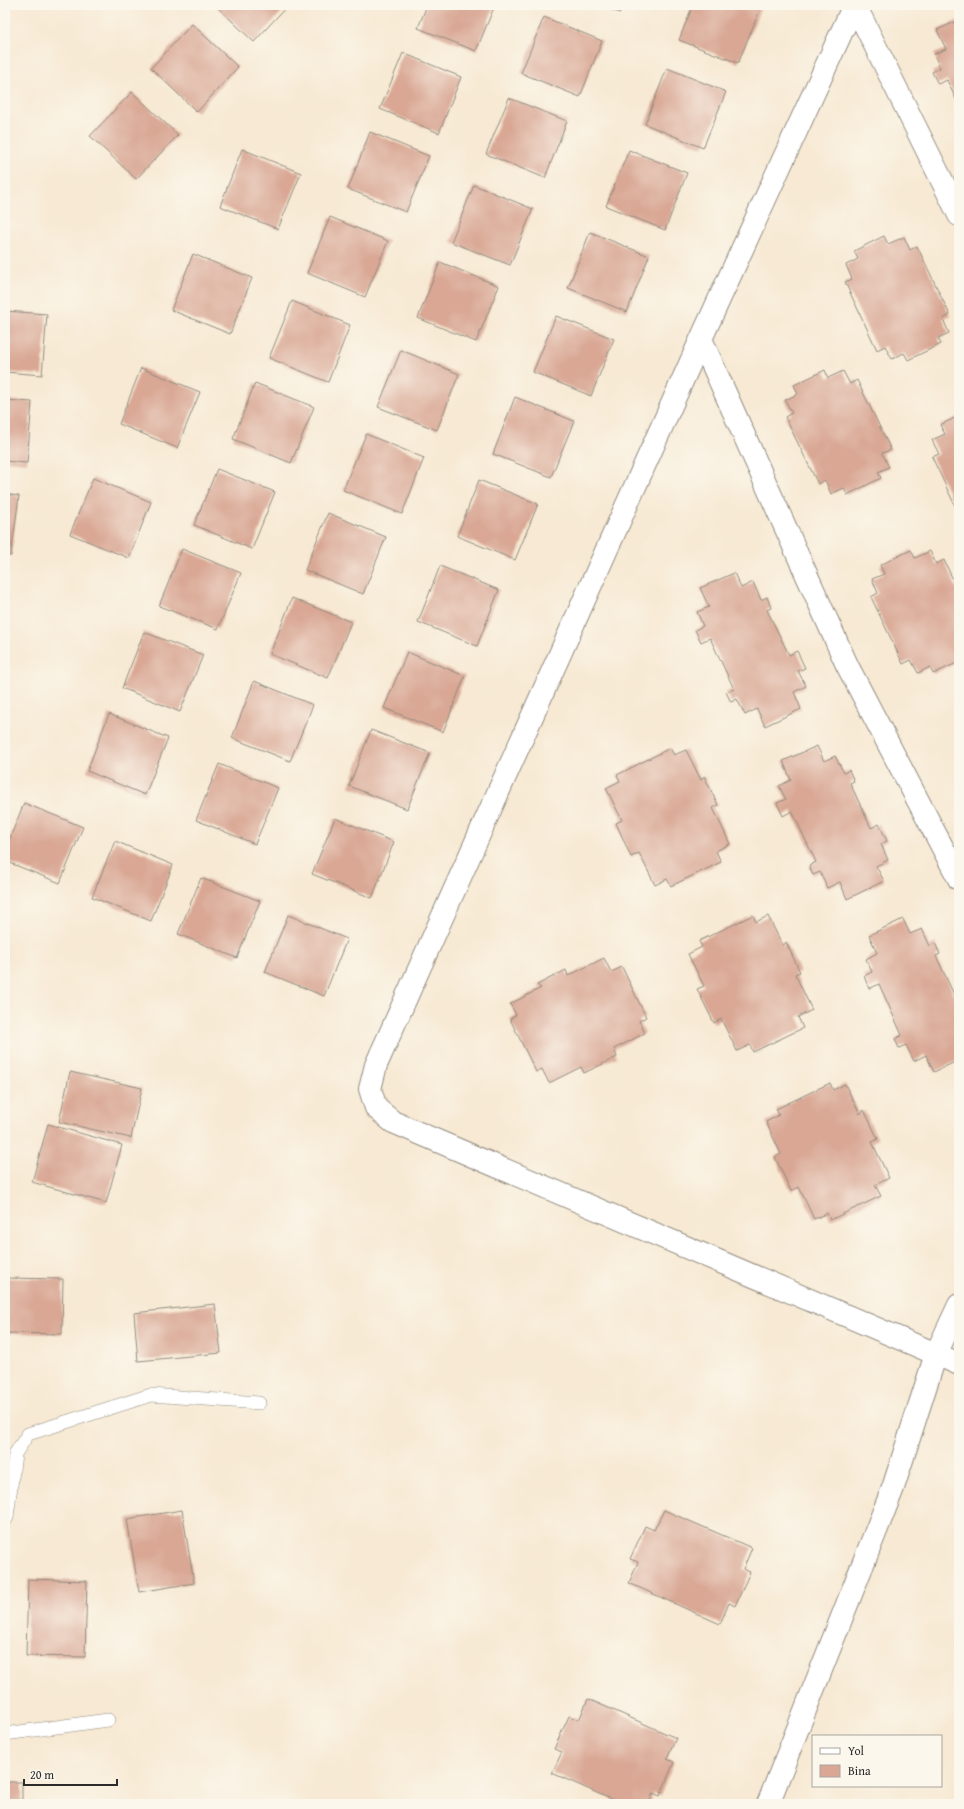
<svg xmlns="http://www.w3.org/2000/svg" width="964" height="1809" font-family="'Gentium Book Plus',serif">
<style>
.building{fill:#d9a794}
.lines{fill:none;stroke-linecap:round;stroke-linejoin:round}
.service-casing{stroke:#918a7f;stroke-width:14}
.minor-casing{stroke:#918a7f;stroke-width:24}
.service{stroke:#fff;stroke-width:13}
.minor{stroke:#fff;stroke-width:22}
</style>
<rect width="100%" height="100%" fill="#fbf7ec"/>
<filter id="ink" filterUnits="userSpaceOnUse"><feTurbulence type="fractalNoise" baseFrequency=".025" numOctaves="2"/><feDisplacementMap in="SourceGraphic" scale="8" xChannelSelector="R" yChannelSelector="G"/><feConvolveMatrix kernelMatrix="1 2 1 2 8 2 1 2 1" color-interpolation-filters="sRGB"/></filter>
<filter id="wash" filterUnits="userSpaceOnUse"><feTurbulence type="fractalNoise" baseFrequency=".012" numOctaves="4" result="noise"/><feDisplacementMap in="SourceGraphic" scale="16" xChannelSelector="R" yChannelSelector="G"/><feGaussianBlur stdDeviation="0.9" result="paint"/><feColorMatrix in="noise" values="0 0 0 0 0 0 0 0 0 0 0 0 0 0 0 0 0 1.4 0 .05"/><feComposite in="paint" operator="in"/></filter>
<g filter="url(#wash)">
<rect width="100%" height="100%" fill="#f7e9d3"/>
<g id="blocks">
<!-- building -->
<path class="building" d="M 215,5 L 288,5 L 254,42 Z
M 427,5 L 495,5 L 476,51 L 418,28 Z
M 599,5 L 623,5 L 620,13 Z
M 693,5 L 755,5 L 761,7 L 738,63 L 679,40 Z
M 544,17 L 602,41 L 580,97 L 521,73 Z
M 959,20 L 959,106 L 947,80 L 938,84 L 932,72 L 940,68 L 934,54 L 946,49 L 937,30 Z
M 192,24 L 238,67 L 197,112 L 151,68 Z
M 403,53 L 461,77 L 439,133 L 380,109 Z
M 667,68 L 726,92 L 703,148 L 645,124 Z
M 132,92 L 178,135 L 136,179 L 90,136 Z
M 509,98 L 567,121 L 545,178 L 486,154 Z
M 370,132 L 429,156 L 406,212 L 348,189 Z
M 242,149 L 301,173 L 278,229 L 220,206 Z
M 629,150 L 687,173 L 665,230 L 606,206 Z
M 474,185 L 533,209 L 510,265 L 451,242 Z
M 330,217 L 388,241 L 365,297 L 307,273 Z
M 590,232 L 649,256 L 627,312 L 568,288 Z
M 884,236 L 888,244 L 904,237 L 910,250 L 917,246 L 950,315 L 943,319 L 949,333 L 938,338 L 941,344 L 908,360 L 904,353 L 892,359 L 885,346 L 877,350 L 845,282 L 852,279 L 846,265 L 858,259 L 854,251 Z
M 193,254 L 252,278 L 230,334 L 171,310 Z
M 440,262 L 499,286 L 476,342 L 418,318 Z
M 292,301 L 350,325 L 328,382 L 269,358 Z
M 5,311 L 47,314 L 42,375 L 5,372 Z
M 556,316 L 614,339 L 591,396 L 533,372 Z
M 401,350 L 459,374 L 437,430 L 378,407 Z
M 141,368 L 200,392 L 177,448 L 119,424 Z
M 825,370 L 828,378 L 843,371 L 850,384 L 857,380 L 891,450 L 882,453 L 889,467 L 878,472 L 881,478 L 847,495 L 844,488 L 831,494 L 825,480 L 818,484 L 785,417 L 792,413 L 785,400 L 798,394 L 794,385 Z
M 255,383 L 314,407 L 291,463 L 233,439 Z
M 515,397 L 574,421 L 551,477 L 493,454 Z
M 5,400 L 32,402 L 27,463 L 5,461 Z
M 959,416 L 959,514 L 932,457 L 939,454 L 932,440 L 945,434 L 940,425 Z
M 366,434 L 424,458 L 402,514 L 343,490 Z
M 217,469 L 275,492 L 252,549 L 194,525 Z
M 93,478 L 151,502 L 129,558 L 70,534 Z
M 479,480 L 538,504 L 515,560 L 457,536 Z
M 5,494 L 19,496 L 11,556 L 5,555 Z
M 328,513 L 386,537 L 363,594 L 305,570 Z
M 182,549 L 241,573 L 218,629 L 159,606 Z
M 911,550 L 915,558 L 930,551 L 936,564 L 944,560 L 959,593 L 959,662 L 933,674 L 930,667 L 918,673 L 911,660 L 903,664 L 871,597 L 878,593 L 872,579 L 884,574 L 880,565 Z
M 440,566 L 499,590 L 477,646 L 418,622 Z
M 734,573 L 741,588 L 753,582 L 761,600 L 767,597 L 771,608 L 767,610 L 789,655 L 797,651 L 805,668 L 798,671 L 806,686 L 794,692 L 801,709 L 765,726 L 757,709 L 745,715 L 737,699 L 731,702 L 726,692 L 734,689 L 710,638 L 701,642 L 695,630 L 703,626 L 697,612 L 709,607 L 700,588 Z
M 292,598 L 351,622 L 328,678 L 270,654 Z
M 144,632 L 203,655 L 180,712 L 122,688 Z
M 407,652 L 465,676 L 443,732 L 384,708 Z
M 254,681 L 313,705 L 290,761 L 232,738 Z
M 109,714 L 168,738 L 145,795 L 87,771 Z
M 371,730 L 430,753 L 407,809 L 349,786 Z
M 817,746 L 824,761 L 835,756 L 844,773 L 849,770 L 854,781 L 850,783 L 871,828 L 879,824 L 887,841 L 881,844 L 888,860 L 876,866 L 884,881 L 847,899 L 840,882 L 827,888 L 820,872 L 813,875 L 809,866 L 816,862 L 792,811 L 783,816 L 777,803 L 786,799 L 779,786 L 791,780 L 783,761 Z
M 670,748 L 674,755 L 686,750 L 701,780 L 704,776 L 718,805 L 713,808 L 730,844 L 716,851 L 721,862 L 671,886 L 667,879 L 655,885 L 639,853 L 631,857 L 616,823 L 622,820 L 606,788 L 620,781 L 617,775 Z
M 219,764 L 278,788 L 255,844 L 196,820 Z
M 24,803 L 83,827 L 60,883 L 5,861 L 5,850 Z
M 335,818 L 394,842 L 372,898 L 312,874 Z
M 115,841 L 173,865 L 151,921 L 92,897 Z
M 201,878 L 260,901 L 237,958 L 178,934 Z
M 288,915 L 347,939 L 324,996 L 265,972 Z
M 753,915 L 756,922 L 768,916 L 783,946 L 786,942 L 800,972 L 795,974 L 812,1010 L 798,1017 L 803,1028 L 753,1052 L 750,1045 L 737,1051 L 721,1019 L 714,1023 L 697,989 L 704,986 L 688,954 L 702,947 L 699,941 Z
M 903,919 L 910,934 L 922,929 L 930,946 L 935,943 L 940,954 L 936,956 L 957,1001 L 959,1000 L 959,1060 L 934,1072 L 926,1055 L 914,1061 L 906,1045 L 899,1048 L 895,1039 L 902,1035 L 879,984 L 869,989 L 864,976 L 872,972 L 866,959 L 877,953 L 869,935 Z
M 604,958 L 611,972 L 622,967 L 646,1017 L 639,1021 L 645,1033 L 614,1049 L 617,1057 L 584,1073 L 581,1067 L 549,1083 L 542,1069 L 536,1072 L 510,1019 L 516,1015 L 510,1004 L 541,988 L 537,985 L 566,970 L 568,976 Z
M 70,1072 L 142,1088 L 131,1138 L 59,1122 Z
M 830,1083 L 833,1090 L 845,1084 L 860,1114 L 864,1110 L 878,1139 L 872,1142 L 889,1178 L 875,1185 L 881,1196 L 830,1220 L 827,1213 L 814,1219 L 799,1187 L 791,1191 L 775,1157 L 781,1154 L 766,1122 L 779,1115 L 776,1109 Z
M 48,1124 L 122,1145 L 106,1203 L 32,1182 Z
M 5,1278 L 63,1279 L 62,1334 L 5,1333 Z
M 215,1304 L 221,1353 L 138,1361 L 134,1313 Z
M 182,1510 L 194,1583 L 139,1592 L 127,1519 Z
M 664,1510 L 752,1548 L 743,1569 L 750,1572 L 735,1606 L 729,1603 L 720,1624 L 629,1583 L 638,1562 L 630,1559 L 645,1526 L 654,1530 Z
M 28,1579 L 87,1581 L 85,1657 L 26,1656 Z
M 588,1699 L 676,1738 L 667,1759 L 674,1762 L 660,1796 L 653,1793 L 649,1804 L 622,1804 L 552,1773 L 562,1752 L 554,1749 L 569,1716 L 579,1720 Z
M 5,1782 L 22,1782 L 22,1804 L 5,1804 Z"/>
</g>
</g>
<g filter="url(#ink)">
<use href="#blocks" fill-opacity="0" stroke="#918a7f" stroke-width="1"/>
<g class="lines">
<!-- service casing -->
<g class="service-casing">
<path id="service" d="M 5,1521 L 7,1517 L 15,1454 L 28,1434 L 151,1395 L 259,1403
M 5,1734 L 108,1720"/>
</g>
<!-- minor casing -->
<g class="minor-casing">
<path id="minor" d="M 854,5 L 701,339 L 376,1065 L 370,1089 L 376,1108 L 393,1122 L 936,1354 L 959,1305
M 855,5 L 959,215
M 701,339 L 847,665 L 959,879
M 768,1804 L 893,1488 L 936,1354 L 959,1364"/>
</g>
<!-- service -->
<use href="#service" class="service"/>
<!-- minor -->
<use href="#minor" class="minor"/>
</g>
</g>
<!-- margin -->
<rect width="964" height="1809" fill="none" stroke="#fbf7ec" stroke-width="20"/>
<!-- legend -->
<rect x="812" y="1735" width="130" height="52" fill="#fbf7ec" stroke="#a8a59f"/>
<rect x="820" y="1748" width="20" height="6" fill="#ffffff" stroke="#a8a59f"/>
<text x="848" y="1755" font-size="12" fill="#2b2b2b">Yol</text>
<rect x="820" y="1765" width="20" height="12" fill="#d9a794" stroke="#a8a59f"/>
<text x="848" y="1775" font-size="12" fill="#2b2b2b">Bina</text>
<!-- scale -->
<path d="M24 1779v6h93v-6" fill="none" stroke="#2b2b2b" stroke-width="2"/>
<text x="30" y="1779" font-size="12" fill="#2b2b2b" stroke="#fbf7ec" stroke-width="3" paint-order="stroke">20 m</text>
</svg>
